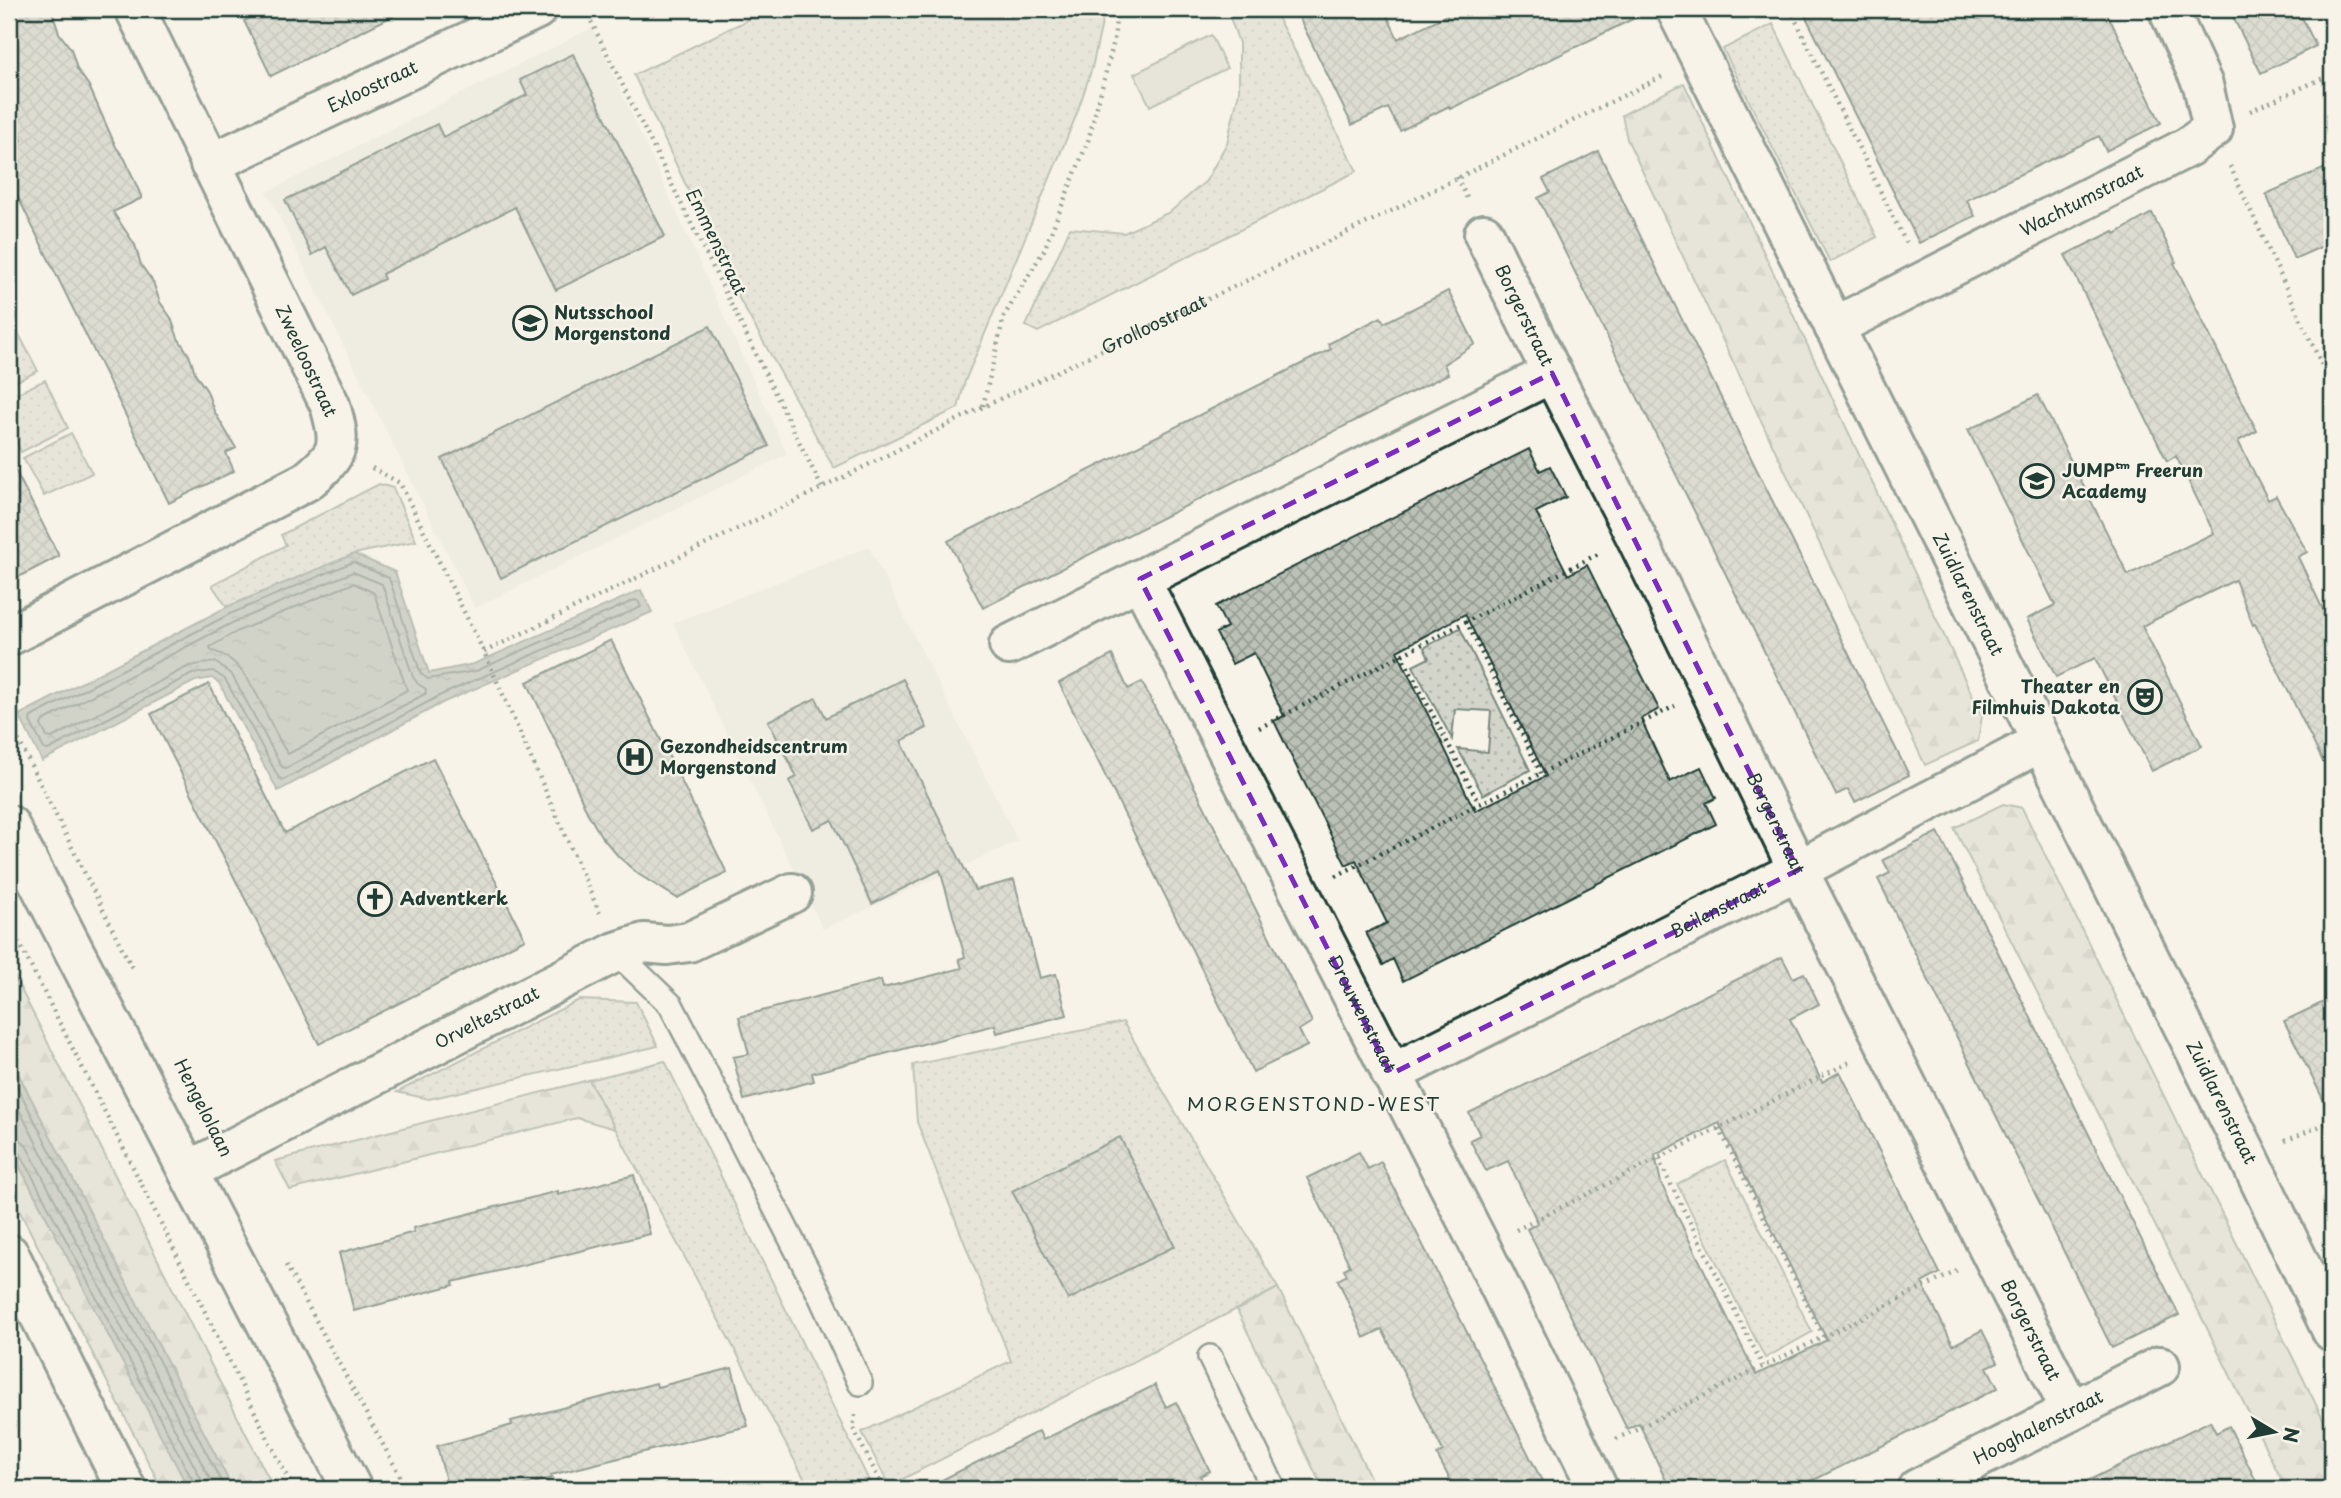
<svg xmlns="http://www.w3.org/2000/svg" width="2341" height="1498" font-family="'Playpen Sans',sans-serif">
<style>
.built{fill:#e5e4d9}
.green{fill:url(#green-dots);stroke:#79897f;stroke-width:2}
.forest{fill:url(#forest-firs);stroke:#79897f;stroke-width:2}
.pitch{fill:#d3d5ca;stroke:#79897f;stroke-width:2}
.water{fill:url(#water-ripples);stroke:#6f8077;stroke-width:2}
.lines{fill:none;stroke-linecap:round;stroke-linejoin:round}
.shore{stroke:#546a60;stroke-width:2}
.building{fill:url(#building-cross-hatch);stroke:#1f3d34;stroke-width:2;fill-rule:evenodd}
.service-casing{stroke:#1f3d34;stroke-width:28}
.minor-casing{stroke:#1f3d34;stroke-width:44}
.tertiary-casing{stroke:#1f3d34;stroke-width:44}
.path{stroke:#1f3d34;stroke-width:4.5;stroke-dasharray:2 5;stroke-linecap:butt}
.service{stroke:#f7f3e8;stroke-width:23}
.minor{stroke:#f7f3e8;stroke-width:38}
.tertiary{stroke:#f7f3e8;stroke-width:38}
.marked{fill:none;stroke:#7b2cbf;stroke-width:5;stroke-dasharray:14 9;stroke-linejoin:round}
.labels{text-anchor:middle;stroke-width:5;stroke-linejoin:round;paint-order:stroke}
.street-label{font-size:18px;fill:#1f3d34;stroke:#f7f3e8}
.poi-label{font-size:18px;font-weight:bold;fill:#1f3d34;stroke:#f7f3e8;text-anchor:start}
.neighbourhood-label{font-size:19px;letter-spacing:2px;fill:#1f3d34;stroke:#f7f3e8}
</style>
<defs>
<pattern id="green-dots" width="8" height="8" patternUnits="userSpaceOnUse" patternTransform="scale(1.75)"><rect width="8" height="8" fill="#d3d5ca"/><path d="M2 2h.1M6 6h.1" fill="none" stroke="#b5b8ae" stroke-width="1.8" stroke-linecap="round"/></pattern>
<pattern id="forest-firs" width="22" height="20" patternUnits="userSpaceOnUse" patternTransform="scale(1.75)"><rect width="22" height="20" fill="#d3d5ca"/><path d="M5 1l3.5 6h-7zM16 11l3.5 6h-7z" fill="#b5b8ae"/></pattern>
<pattern id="water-ripples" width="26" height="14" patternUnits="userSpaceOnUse" patternTransform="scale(1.75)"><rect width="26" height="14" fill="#a4ada3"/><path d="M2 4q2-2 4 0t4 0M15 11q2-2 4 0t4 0" fill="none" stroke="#858e86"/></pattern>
<pattern id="building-cross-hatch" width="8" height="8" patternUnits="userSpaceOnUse" patternTransform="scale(1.75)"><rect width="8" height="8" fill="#bbc1b6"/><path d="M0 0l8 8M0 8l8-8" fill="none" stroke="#979e95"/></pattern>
</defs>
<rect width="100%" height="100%" fill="#f7f3e8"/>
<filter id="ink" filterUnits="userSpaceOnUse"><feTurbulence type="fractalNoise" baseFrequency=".0143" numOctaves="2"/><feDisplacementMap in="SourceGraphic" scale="14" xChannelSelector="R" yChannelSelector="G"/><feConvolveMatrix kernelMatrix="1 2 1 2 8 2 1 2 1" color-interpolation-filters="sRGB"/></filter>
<g filter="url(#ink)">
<!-- built -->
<path class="built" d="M 592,28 L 787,454 L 475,608 L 267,192 Z
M 869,547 L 1018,841 L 823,929 L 673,623 Z"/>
<!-- green -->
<path class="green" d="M 770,9 L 1105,9 L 1092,68 L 1076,116 L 965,381 L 958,408 L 834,468 L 740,300 L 634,75 Z
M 1227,9 L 1273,9 L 1357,171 L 1038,332 L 1026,326 L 1070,228 L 1124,233 L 1170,212 L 1206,181 L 1227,143 L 1239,92 L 1239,43 Z
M 1773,24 L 1877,237 L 1830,262 L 1723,49 Z
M 13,323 L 38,371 L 9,385 L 9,326 Z
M 45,380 L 68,428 L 21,452 L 9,423 L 9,397 Z
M 71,433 L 92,473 L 44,496 L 23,458 Z
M 379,484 L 393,488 L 416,541 L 354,554 L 227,607 L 212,585 L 286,545 L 281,535 Z
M 1460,628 L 1530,770 L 1483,795 L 1458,749 L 1488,752 L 1491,711 L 1455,709 L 1452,739 L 1413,666 L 1429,658 L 1424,648 Z
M 579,1000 L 636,1002 L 658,1046 L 429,1099 L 397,1092 Z
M 1123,1022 L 1278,1288 L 889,1486 L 862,1432 L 1011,1361 L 917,1122 L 913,1065 Z
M 665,1061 L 873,1489 L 810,1489 L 589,1080 Z
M 1725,1160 L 1812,1332 L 1765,1358 L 1677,1184 Z"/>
<!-- forest -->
<path class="forest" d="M 1684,83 L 1982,716 L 1978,741 L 1925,765 L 1627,139 L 1622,115 Z
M 2003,804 L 2022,808 L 2332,1437 L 2332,1489 L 2280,1489 L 2285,1487 L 2205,1324 L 1954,828 Z
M 9,966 L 274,1489 L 233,1489 L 9,1056 Z
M 589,1080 L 615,1129 L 577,1118 L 290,1190 L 275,1161 Z
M 9,1146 L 189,1489 L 162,1489 L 9,1190 Z
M 1278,1288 L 1376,1489 L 1323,1489 L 1237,1310 Z"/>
<!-- pitch -->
<path class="pitch" d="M 1211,35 L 1227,68 L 1150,106 L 1134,74 Z"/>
<!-- water -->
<path class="water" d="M 354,554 L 395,572 L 429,673 L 474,664 L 641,590 L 652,612 L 444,702 L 278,791 L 219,683 L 212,678 L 195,681 L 42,761 L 19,715 L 227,607 Z
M 9,1056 L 233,1489 L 189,1489 L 9,1146 Z"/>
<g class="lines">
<!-- shore -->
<path class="shore" d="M 353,562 L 389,578 L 421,674 L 428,679 L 476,671 L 635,600 L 638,601 L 641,607 L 441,695 L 283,780 L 279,778 L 225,679 L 213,671 L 192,674 L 48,750 L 44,749 L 30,721 L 31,717 L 230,614 Z
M 353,572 L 382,584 L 413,677 L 418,684 L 426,689 L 425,694 L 286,768 L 282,767 L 232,675 L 215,662 L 189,666 L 52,738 L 47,737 L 41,725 L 43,721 L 234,622 Z
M 354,583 L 374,593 L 407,690 L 288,754 C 266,724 252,659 212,651 L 210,647 L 238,631 Z
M 9,1071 L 225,1489
M 9,1090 L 215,1489
M 9,1135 L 18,1137 L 26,1145 L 201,1479 L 203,1489
M 9,1144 L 14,1145 L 18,1149 L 194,1483 L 194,1489"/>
</g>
<!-- building -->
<path class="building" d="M 9,9 L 51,9 L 59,33 L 71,49 L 77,69 L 89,86 L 116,147 L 125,159 L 142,198 L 113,212 L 135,245 L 141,265 L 153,282 L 160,302 L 171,318 L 178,338 L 189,355 L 196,375 L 207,391 L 214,411 L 236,448 L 226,453 L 234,471 L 169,503 L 9,179 L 9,147 L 22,140 L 9,114 Z
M 269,9 L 407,9 L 271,76 L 244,21 Z
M 1295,9 L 1384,9 L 1398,39 L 1459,9 L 1653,9 L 1450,109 L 1449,106 L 1400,131 L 1388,108 L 1352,125 Z
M 1802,9 L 2105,9 L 2161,123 L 2106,151 L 2099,136 L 1967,200 L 1975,216 L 1919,243 Z
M 2229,9 L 2298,9 L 2316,46 L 2261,73 Z
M 573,54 L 665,236 L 556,290 L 515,207 L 382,274 L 384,279 L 351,295 L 326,247 L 312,255 L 285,200 L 437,124 L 443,137 L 527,95 L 520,80 Z
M 1598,151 L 1909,775 L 1855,802 L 1848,789 L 1836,795 L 1538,198 L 1550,192 L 1543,179 Z
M 2332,165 L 2332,242 L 2294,259 L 2266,194 Z
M 2152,213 L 2176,262 L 2174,263 L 2257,431 L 2238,441 L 2268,500 L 2276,496 L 2307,552 L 2298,557 L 2332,629 L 2332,780 L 2255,624 L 2253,625 L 2235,580 L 2142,626 L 2202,746 L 2152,771 L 2095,658 L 2056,677 L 2027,619 L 2055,605 L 1968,430 L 2038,395 L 2128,575 L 2214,533 L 2176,456 L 2167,461 L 2065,255 L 2114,231 L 2115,234 Z
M 1448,291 L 1475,344 L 1444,364 L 1448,374 L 983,608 L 948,541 L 1331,349 L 1328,344 L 1381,317 L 1384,323 Z
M 710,326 L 769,446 L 501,578 L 442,459 Z
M 1529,449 L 1540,471 L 1550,466 L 1566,497 L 1536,512 L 1568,575 L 1587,565 L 1659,709 L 1641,719 L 1670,782 L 1701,767 L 1716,798 L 1706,803 L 1716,824 L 1403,981 L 1393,959 L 1383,965 L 1366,933 L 1387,923 L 1356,860 L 1346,865 L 1302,778 L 1274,721 L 1284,716 L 1254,653 L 1232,664 L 1216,633 L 1227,627 L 1216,606 ZM 1465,614 L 1546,776 L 1475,811 L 1397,651 Z
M 9,458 L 59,556 L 9,582 Z
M 611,640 L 727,873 L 677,898 L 638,874 L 618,856 L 601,836 L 587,812 L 568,767 L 527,682 Z
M 1112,655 L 1128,689 L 1142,682 L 1312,1022 L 1299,1030 L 1307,1046 L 1253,1072 L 1059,683 Z
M 903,679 L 927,728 L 901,741 L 975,890 L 1014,880 L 1040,978 L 1056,974 L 1067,1015 L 997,1033 L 995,1025 L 812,1073 L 814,1081 L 744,1100 L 733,1057 L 749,1054 L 739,1017 L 881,980 L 883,988 L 962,968 L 959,959 L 965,957 L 940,870 L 872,904 L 832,820 L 813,829 L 789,781 L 797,777 L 768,721 L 816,698 L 826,718 Z
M 209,684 L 285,833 L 433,758 L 525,939 L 319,1044 L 151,714 Z
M 1938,832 L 2179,1315 L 2112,1348 L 1878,879 L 1890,873 L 1883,860 Z
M 1782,957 L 1793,978 L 1804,973 L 1819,1004 L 1790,1019 L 1822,1082 L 1840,1072 L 1940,1273 L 1922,1283 L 1953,1345 L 1982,1330 L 1998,1362 L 1987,1367 L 1998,1388 L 1796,1489 L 1670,1489 L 1639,1423 L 1627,1429 L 1542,1258 L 1527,1229 L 1538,1223 L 1508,1161 L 1486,1171 L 1470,1140 L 1480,1135 L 1469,1113 ZM 1719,1123 L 1827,1340 L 1756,1375 L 1661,1183 L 1655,1155 Z
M 2332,998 L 2332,1117 L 2284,1021 Z
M 1120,1137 L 1175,1246 L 1068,1300 L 1012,1191 Z
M 1359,1152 L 1368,1169 L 1381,1162 L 1546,1489 L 1455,1489 L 1437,1455 L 1443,1451 L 1382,1329 L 1364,1338 L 1338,1280 L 1347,1275 L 1344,1269 L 1350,1266 L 1307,1178 Z
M 634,1175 L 650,1234 L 453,1282 L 454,1285 L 354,1311 L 339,1253 L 414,1232 L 413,1228 L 511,1203 L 558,1191 L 558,1195 Z
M 732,1368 L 748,1426 L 551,1475 L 552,1478 L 509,1489 L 448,1489 L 437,1446 L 495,1430 L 512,1425 L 511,1421 L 558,1409 L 656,1383 L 657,1387 Z
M 1155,1385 L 1166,1407 L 1176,1402 L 1210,1471 L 1200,1476 L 1207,1489 L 924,1489 L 1039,1431 L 1043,1440 Z
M 2210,1421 L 2216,1433 L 2229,1426 L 2260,1489 L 2071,1489 Z"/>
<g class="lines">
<!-- service casing -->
<g class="service-casing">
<path id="service" d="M 616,952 L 671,1005 L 820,1295 L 860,1383
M 1210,1357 L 1274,1489"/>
</g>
<!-- minor casing -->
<g class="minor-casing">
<g id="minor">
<path id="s2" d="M 1676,9 L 2248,1156 L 2332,1331"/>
<path id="s3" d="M 210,164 L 537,9"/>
<path id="s4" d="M 1484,234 L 1552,373 L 1635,535 L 1798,870 L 2071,1411"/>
<path id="s5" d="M 1834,327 L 2188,147 L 2213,129 L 2203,85 L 2168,9"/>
<path id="s6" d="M 1140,579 L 1481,1248 L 1598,1489"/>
<path d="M 9,636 L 307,481 C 340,454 342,446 330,405 L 135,9"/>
<path d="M 1009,645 L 1552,373"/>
<path id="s7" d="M 1391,1074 L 1798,870 L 2041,742"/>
<path id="s8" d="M 188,1171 L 616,952 L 644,943 L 667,945 L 689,942 L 792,893"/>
<path d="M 9,1254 L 126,1489"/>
<path id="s9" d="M 1917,1489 L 2160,1366"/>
</g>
</g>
<!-- tertiary casing -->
<g class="tertiary-casing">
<path id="tertiary" d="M 9,825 L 352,1489"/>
</g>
<!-- path -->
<g class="path">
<path d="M 585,9 L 822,488"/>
<path d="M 1790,9 L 1908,247"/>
<path d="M 2250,111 L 2332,74"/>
<path d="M 2230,166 L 2332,387"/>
<path d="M 1457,177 L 1467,198"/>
<path d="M 983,406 L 1004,316 L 1044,250 L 1088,141 L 1114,41 L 1117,9"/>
<path d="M 372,468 L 400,483 L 484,652 L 601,916"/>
<path d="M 1466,621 L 1541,773"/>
<path id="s1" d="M 484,652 L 822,488 L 983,407 L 1373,220 L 1665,75"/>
<path d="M 1401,654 L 1479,803"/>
<path d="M 9,721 L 132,968"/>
<path d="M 1259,728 L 1600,553"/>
<path d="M 1336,876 L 1675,706"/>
<path d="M 9,923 L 146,1193 L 293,1489"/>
<path d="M 1719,1128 L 1824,1337"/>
<path d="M 2285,1141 L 2332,1121"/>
<path d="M 1658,1159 L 1763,1366"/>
<path d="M 1516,1230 L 1852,1061"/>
<path d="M 286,1265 L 407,1489"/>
<path d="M 855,1415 L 853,1428 L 884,1489"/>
<path d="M 1616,1439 L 1957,1271"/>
</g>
<!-- service -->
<use href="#service" class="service"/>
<!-- minor -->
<use href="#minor" class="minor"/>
<!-- tertiary -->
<use href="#tertiary" class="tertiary"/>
</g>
</g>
<!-- marked area -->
<path d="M0 0H2341V1498H0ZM 1552,373 L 1798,870 L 1391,1074 L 1140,579 Z" fill="#f7f3e8" fill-opacity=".55" fill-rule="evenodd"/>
<path class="marked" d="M 1552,373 L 1798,870 L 1391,1074 L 1140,579 Z"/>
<!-- icons -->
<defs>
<g id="school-ring" transform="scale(1.75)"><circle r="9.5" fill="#f7f3e8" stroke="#1f3d34" stroke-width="1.5"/><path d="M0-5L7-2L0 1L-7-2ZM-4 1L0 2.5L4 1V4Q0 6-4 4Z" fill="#1f3d34"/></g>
<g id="theatre-ring" transform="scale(1.75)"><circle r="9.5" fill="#f7f3e8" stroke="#1f3d34" stroke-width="1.5"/><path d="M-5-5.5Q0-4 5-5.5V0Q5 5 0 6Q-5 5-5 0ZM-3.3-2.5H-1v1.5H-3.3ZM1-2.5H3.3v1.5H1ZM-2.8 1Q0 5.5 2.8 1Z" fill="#1f3d34"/></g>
<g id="hospital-ring" transform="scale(1.75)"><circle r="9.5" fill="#f7f3e8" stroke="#1f3d34" stroke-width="1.5"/><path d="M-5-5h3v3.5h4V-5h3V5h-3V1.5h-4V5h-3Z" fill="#1f3d34"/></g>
<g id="church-ring" transform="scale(1.75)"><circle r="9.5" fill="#f7f3e8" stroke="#1f3d34" stroke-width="1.5"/><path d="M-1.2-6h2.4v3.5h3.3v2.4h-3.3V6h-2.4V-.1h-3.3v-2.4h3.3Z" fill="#1f3d34"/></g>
</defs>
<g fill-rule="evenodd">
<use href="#school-ring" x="530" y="323"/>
<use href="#school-ring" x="2037" y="481"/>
<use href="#theatre-ring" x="2145" y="697"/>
<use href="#hospital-ring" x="635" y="757"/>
<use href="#church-ring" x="375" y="899"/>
</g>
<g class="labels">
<!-- street labels -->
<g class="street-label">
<text dy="6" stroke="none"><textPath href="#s3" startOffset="180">Exloostraat</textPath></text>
<text dy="6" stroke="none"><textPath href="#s5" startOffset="278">Wachtumstraat</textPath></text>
<text transform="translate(716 242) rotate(64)" y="6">Emmenstraat</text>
<text dy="6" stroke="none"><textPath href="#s4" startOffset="91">Borgerstraat</textPath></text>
<text dy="6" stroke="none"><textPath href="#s1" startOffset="746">Grolloostraat</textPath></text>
<text transform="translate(306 361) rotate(65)" y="6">Zweeloostraat</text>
<text dy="6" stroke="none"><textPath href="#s2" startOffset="654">Zuidlarenstraat</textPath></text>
<text dy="6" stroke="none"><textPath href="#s4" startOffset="658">Borgerstraat</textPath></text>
<text dy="6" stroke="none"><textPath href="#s7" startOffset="366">Beilenstraat</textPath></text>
<text dy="6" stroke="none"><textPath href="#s6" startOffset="488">Drouwenstraat</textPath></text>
<text dy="6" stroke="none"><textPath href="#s8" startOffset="336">Orveltestraat</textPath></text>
<text dy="6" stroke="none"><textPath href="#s2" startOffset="1222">Zuidlarenstraat</textPath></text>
<text transform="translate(203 1108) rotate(63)" y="6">Hengelolaan</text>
<text dy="6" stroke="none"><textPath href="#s4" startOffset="1225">Borgerstraat</textPath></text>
<text dy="6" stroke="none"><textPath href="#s9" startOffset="136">Hooghalenstraat</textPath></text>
</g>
<!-- poi labels -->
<g class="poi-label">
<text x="554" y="319">Nutsschool<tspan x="554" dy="21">Morgenstond</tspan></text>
<text x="2062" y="477">JUMP™ Freerun<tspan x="2062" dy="21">Academy</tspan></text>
<text x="2120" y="693" text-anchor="end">Theater en<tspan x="2120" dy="21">Filmhuis Dakota</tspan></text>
<text x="660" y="753">Gezondheidscentrum<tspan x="660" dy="21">Morgenstond</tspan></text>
<text x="400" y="905">Adventkerk</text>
</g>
<!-- neighbourhood labels -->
<g class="neighbourhood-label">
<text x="1314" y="1111">MORGENSTOND-WEST</text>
</g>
</g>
<!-- margin -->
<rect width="2341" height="1498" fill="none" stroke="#f7f3e8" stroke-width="35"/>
<rect x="18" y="18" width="2306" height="1463" fill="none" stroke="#1f3d34" stroke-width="2.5" filter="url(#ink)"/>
<!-- north arrow -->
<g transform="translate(2274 1432) rotate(100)" stroke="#f7f3e8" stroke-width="5" paint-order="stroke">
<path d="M0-5L12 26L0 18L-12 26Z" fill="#1f3d34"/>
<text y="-10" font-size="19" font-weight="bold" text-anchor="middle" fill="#1f3d34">N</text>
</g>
</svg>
